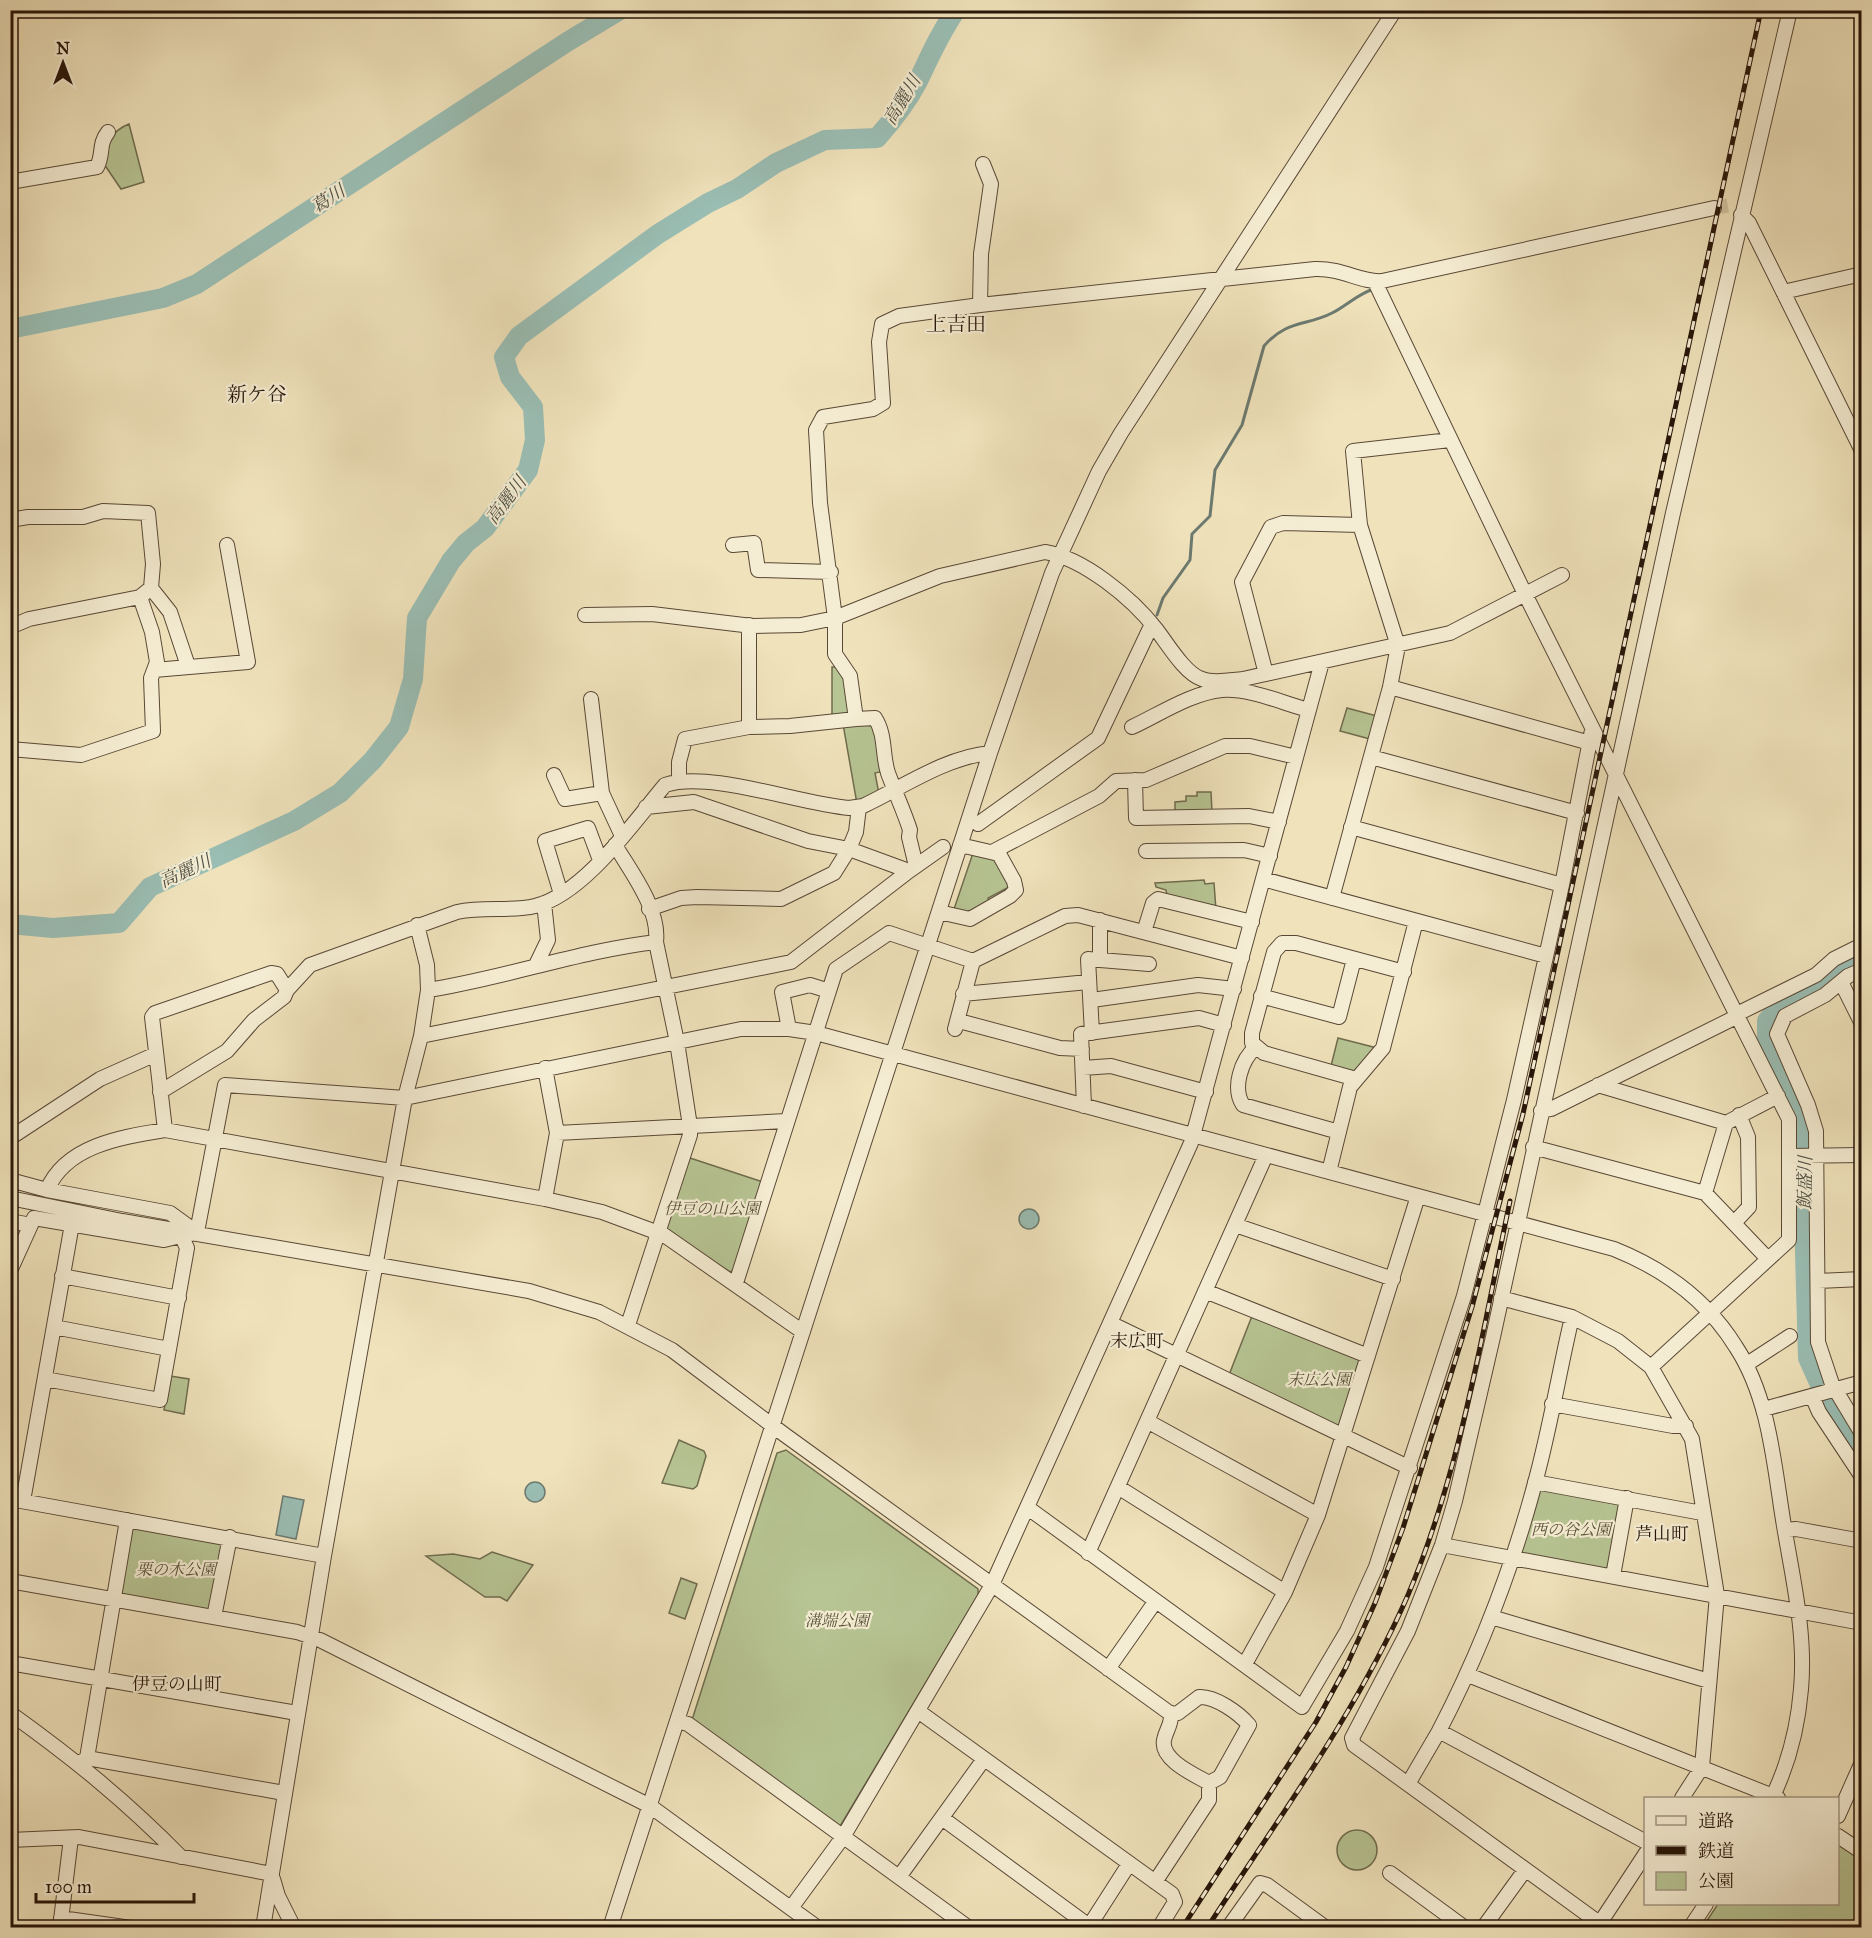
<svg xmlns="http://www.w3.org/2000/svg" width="1872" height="1938" font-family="'IM FELL Great Primer','Noto Serif JP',serif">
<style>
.green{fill:#b7c493;stroke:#6f6c4e;stroke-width:1.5}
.water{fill:#9abeb4;stroke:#6c7a70;stroke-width:1.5}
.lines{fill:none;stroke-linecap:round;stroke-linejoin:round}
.stream{stroke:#6c7a70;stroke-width:3}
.river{stroke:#9abeb4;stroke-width:20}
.minor-tunnel{stroke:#d2c4a1;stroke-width:14;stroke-dasharray:14 7;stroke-linecap:butt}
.minor-casing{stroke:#594836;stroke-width:16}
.minor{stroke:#f5edd3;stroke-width:14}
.rail-casing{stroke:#271509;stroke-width:5}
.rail{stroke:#f5edd3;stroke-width:3;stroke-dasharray:9;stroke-linecap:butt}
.labels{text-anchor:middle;stroke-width:4.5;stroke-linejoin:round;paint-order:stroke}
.park-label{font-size:16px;font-style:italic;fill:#595239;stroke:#f5edd3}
.water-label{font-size:18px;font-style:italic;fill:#4f5045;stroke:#f5edd3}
.neighbourhood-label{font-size:18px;fill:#271509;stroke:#f5edd3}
.quarter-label{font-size:20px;fill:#271509;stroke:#f5edd3}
</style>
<rect width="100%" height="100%" fill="#f0e3bc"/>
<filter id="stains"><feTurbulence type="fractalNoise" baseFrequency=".00333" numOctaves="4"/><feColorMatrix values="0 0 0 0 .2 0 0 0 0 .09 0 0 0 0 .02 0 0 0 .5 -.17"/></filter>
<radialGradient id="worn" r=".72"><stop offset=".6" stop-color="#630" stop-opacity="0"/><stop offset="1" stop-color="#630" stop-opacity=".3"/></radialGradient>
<!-- green -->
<path class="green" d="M 129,124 L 144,182 L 121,189 L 104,164 C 106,146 110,131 129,124 Z
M 832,667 L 841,667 L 846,675 L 852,717 L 832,720 Z
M 1347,708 L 1377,716 L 1370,739 L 1340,731 Z
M 843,724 L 873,724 L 884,771 L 875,773 L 879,794 L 857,804 Z
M 1197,792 L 1211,792 L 1212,812 L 1175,812 L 1175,802 L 1186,801 L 1186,796 L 1197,796 Z
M 973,853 L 995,856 L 1011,881 L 1009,887 L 988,898 L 990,903 L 971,914 L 953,912 Z
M 1204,880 L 1205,884 L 1214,883 L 1216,910 L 1167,896 L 1166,890 L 1156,887 L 1155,883 Z
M 1338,1038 L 1377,1048 L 1354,1074 L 1331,1066 Z
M 687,1157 L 763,1182 L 734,1270 L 730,1272 L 667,1233 L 664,1227 Z
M 1252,1316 L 1360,1357 L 1361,1363 L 1339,1428 L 1229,1375 Z
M 170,1376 L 189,1379 L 184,1414 L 164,1410 Z
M 679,1440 L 704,1451 L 706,1456 L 697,1486 L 693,1489 L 662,1483 Z
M 786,1450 L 978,1589 L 978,1595 L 839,1828 L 692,1720 L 777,1453 Z
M 1541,1489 L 1621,1503 L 1608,1571 L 1523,1555 L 1520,1551 L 1537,1491 Z
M 133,1525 L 222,1541 L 224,1545 L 210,1611 L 123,1596 L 120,1593 Z
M 492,1552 L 533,1565 L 507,1601 L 500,1597 L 485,1597 L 426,1556 L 453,1554 L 480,1559 Z
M 681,1578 L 697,1584 L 685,1619 L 669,1613 Z
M1337 1850a20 20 0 1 1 40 0a20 20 0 1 1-40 0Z
M 1838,1842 L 1861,1858 L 1861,1927 L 1702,1928 L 1718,1904 L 1838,1904 Z"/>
<!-- water -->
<path class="water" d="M1019 1219a10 10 0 1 1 20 0a10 10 0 1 1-20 0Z
M525 1492a10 10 0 1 1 20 0a10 10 0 1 1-20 0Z
M 283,1496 L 304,1500 L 296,1539 L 276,1535 Z"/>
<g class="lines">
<!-- stream -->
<path class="stream" d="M 1157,615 L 1163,598 L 1190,560 L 1192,534 L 1210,516 L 1215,470 L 1242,425 L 1264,346 C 1286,320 1307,326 1332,313 C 1346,306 1359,293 1374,289"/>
<!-- river -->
<path class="river" d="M 10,329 L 163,298 L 197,284 L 567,42 L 620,10
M 10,924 L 53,928 L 119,923 L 150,887 L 294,821 L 340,793 L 373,760 L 399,727 L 413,679 L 417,618 L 451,561 L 466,543 L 485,528 L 528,470 L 535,440 L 533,407 L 510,377 L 504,357 L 519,336 L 658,234 L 708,203 L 737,189 L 776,163 L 825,140 L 877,138 C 893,120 907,102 918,81 C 930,56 940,33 956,10
M 1862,954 L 1835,971 L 1816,988 L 1786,1001 L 1777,1009 L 1767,1021 L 1767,1039 L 1802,1114 L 1806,1131 L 1803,1182 L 1808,1358 L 1829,1405 L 1862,1455"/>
<!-- minor-tunnel -->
<path class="minor-tunnel" d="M 1714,208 L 1731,205"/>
<!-- minor casing -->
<g class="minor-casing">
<path id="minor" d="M 10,182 L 97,167 C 104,153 98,145 108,132
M 1741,215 L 1749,223 L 1862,451
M 1375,282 L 1525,594 L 1789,1119 L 1789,1240 L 1651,1367
M 1783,292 L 1862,274
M 980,305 L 981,254 L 991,184 L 983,164
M 10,520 L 28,517 L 83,517 L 103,511 L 148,513 L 153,564 L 151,588 L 140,597 L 29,619 L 10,627
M 733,545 L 754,543 L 758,570 L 831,572
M 151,588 L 170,612 L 188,666
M 585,615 L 652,614 L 752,626 L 801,625 L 835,618 L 940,576 L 1045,552 C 1083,558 1132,598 1156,629 C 1167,643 1185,674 1202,679 C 1214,684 1230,680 1243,679 L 1450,633 L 1562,575
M 749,625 L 749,727 L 790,726 L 856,719
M 154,670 L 248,662 L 227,545
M 1266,674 L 1242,582 L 1271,527 L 1283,523 L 1360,525
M 1390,687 L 1590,743
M 591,699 L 602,793
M 1132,727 C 1160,714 1191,693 1222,690 C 1250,688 1282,703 1309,710
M 10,749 L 81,755 L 153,731 L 151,678 L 157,662 L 152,632 L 140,597
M 1371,757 L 1577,813
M 554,775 L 565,799 L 602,793 L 622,836
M 1135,780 L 1136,818 L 1249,816 L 1279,822
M 679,781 L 679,762 L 685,739 L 749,727
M 646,807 L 694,802 L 808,841 L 849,849 L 856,832 L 859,807
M 978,824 L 1098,738 L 1152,624
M 1351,827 L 1562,885
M 615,845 C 631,872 660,909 656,942 L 677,1042 L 690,1126 L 690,1135 L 628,1325
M 994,851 L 1099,796 L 1116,781 L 1146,780 L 1225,746 L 1250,746 L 1296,757
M 1146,851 L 1244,850 L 1270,856
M 916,866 L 909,837 L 910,830 C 904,811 895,792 888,773 C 882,755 886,735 875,718 L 856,719 L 850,676 L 835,654 L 835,618 L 820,503 L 817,447 L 816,430 L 823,417 L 873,409 L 883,403 L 879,342 L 882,324 L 899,316 L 980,305 L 1315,269 C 1343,268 1361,283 1382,281 L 1714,208
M 1263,879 L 1546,956
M 561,894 L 545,841 L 588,828 L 600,860
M 1332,898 L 1390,687 L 1398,646 L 1360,525 L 1353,451 L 1450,440
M 649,909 L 681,898 L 697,897 L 781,899 L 834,873 L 849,849 L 909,871 L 943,847
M 939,912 L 970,919 L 1010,896 L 1016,890 L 1014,881 L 999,854 L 960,845
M 417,925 L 427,965 L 428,990
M 1144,932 L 1153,903 L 1158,899 L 1252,922
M 1100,960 L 1100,920
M 536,965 L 548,940 L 544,903
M 1862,970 L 1848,976 L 1825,995 L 1785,1016 L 1777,1034 L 1808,1105 L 1816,1131 L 1818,1342 L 1832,1384 L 1862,1434
M 1842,984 L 1862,1024
M 287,990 L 310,965 L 457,912 C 484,906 511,912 535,906 C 584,894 633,823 665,785 C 709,770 800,804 849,808 L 863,806 C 903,787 946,757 990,753
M 963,994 L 1088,982
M 1261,996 L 1339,1017 L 1354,959
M 1092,1000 L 1198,985 L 1234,989
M 1737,1014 L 1816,975 L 1834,959 L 1862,945
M 959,1021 L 1060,1048 L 1082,1049
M 789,1029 L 782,992 L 810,985 L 829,991
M 955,1029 L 973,961 L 1065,916 L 1078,915 L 1242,958
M 1092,1033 L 1088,959 L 1149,964
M 421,1036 L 791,962 L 909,871
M 1256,1047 C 1241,1060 1232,1088 1243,1105 L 1339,1132
M 1083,1068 L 1111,1066 L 1206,1092
M 1356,1079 L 1264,1053 L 1252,1043 L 1252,1033 L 1274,952 L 1282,943 L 1296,943 L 1404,972
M 1598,1085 L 1726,1123
M 160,1092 L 227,1051 L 254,1020 L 284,997 L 287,990 L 277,974 L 271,973 L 155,1013 L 152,1017 L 165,1130
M 1084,1106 L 1081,1034 L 1199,1018 L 1224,1025
M 1541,1111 L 1551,1109 L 1738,1016
M 557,1133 L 786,1121
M 10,1138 L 100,1079 L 156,1054
M 1533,1147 L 1705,1193 L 1768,1259
M 1789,1156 L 1862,1155
M 1329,1172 L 1350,1087 L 1383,1048 L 1416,921
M 10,1180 L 47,1190 L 170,1213 L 192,1229
M 47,1190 C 66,1145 122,1137 165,1130 L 545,1199 L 602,1212 L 664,1235 L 803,1332
M 1705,1193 L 1726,1123 L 1778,1096
M 10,1198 L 122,1221 L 529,1291 L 599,1312 L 672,1350 L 785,1435 L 1171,1714
M 545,1199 L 557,1133 L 545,1068
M 10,1221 L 31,1225
M 1734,1223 L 1749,1207 L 1748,1137 L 1739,1115
M 1235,1225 L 1393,1279
M 197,1232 L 225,1085 L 405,1098 L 741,1029 L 789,1029 L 816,1033 L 1614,1249 C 1664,1269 1707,1300 1736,1347 C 1770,1399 1774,1466 1784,1526 C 1793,1580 1806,1634 1801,1689 C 1798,1726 1788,1765 1772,1798
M 10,1271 L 34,1218 L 164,1240 L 189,1234
M 62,1276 L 179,1298
M 1818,1281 L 1862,1279
M 736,1283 L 836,969 L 889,933 L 973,961
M 1205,1291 L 1368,1356
M 1501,1298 L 1572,1317 L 1618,1341 L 1651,1367 L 1692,1439 L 1717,1595 L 1702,1767 L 1682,1798
M 1572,1317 C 1559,1372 1550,1429 1535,1483 C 1512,1569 1480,1652 1439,1731 L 1646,1842
M 1110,1323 L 1410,1468
M 54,1327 L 169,1349
M 1747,1364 L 1790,1336
M 45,1379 L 160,1400 L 187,1248 L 182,1237
M 1812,1396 L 1819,1412 L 1862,1477
M 1552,1404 L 1673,1426 L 1686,1426
M 1764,1409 L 1862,1382
M 1147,1421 L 1318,1515
M 1535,1482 L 1702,1513
M 1118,1487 L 1285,1592
M 10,1499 L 324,1556
M 23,1501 L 72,1224
M 1028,1508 L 1302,1707 L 1347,1631 L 1376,1567 L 1464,1296 L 1514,1100 L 1562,885 L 1592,730
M 1785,1530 L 1796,1529 L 1862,1541
M 1442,1545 L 1862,1623
M 1088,1553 L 1266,1155
M 1613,1576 L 1627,1498
M 10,1581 L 297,1632 L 320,1640 L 650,1806 L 818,1928
M 214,1617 L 230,1537
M 1491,1617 L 1709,1681
M 10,1663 L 297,1713
M 1245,1664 L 1285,1592 L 1318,1515 L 1418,1196
M 1108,1669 L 1155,1602
M 1468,1675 L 1778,1798
M 1199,1697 C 1215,1696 1239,1713 1249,1725 L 1220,1777 L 1209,1783 C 1195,1775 1160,1760 1164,1740 C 1166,1730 1172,1724 1171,1714 L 1178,1713 Z
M 918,1711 L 1172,1894 L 1175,1902 L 1159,1928
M 10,1713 C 74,1759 126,1801 181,1857
M 677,1721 L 688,1724 L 969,1928
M 87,1758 L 127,1520
M 81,1762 L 87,1758 L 284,1793
M 1408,1784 L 1439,1731
M 1838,1816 L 1862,1762
M 942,1818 L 1089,1926
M 1838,1836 L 1862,1852
M 10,1840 L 79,1837 L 272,1874
M 1390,1873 L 1465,1928
M 899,1877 L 984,1759
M 273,1879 L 278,1896 L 294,1928
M 1155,1882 L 1209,1800 L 1209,1783
M 791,1908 L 843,1837 L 992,1585 L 1191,1143 L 1322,662
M 61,1918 L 131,1928
M 1600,1923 L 1646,1853
M 60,1928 L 71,1838
M 263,1928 L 324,1556 L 405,1098 L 421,1036 L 428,990 C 505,978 579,951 656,942
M 610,1928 L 990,753 L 1052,573 L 1099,471 L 1121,433 L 1395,10
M 1088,1928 L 1129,1864
M 1228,1928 L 1260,1883 L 1267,1885 L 1326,1928
M 1483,1928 L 1525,1870
M 1606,1928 L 1354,1745 L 1352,1738 L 1408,1631 L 1442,1545 L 1455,1501 L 1493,1337 L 1673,513 L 1790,10
M 1690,1928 L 1706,1904"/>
</g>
<!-- minor -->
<use href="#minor" class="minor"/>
<!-- rail casing -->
<g class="rail-casing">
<path id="rail" d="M 1182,1928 L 1316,1722 L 1346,1667 L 1375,1603 L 1403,1528 L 1472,1307 L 1523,1114 L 1761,10
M 1207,1928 C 1277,1820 1356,1714 1408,1595 C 1461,1470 1482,1333 1510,1201"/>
</g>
<!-- rail -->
<use href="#rail" class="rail"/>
</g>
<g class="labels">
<!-- park labels -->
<g class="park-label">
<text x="712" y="1214">伊豆の山公園</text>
<text x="1319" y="1385">末広公園</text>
<text x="1571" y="1535">西の谷公園</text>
<text x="176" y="1575">栗の木公園</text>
<text x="837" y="1626">溝端公園</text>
</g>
<!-- water labels -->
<g class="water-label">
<text transform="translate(902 100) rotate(-59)" y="6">高麗川</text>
<text transform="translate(328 199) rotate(-33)" y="6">葛川</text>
<text transform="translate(506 500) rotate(-53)" y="6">高麗川</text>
<text transform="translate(185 871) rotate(-25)" y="6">高麗川</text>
<text transform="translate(1805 1183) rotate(-89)" y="6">飯盛川</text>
</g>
<!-- neighbourhood labels -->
<g class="neighbourhood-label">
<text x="1137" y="1347">末広町</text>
<text x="1662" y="1540">芦山町</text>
<text x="177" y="1690">伊豆の山町</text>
</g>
<!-- quarter labels -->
<g class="quarter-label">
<text x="956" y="331">上吉田</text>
<text x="257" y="401">新ケ谷</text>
</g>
</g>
<!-- margin -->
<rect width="1872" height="1938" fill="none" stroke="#f0e3bc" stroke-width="36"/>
<rect x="12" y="12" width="1848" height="1914" fill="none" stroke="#271509" stroke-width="3"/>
<rect x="18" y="18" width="1836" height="1902" fill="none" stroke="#271509" stroke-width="1.5"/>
<!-- legend -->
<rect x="1644" y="1797" width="195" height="108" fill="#f5edd3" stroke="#a39782" stroke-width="1.5"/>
<rect x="1656" y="1816" width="30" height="9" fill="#f5edd3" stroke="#a39782" stroke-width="1.5"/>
<text x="1698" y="1827" font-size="18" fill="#271509">道路</text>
<rect x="1656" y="1846" width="30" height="9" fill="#271509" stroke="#a39782" stroke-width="1.5"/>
<text x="1698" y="1857" font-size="18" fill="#271509">鉄道</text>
<rect x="1656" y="1872" width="30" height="18" fill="#b7c493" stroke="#a39782" stroke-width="1.5"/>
<text x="1698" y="1887" font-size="18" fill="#271509">公園</text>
<!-- north arrow -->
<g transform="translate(63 63)" stroke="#f5edd3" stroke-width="4.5" paint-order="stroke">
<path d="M0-4.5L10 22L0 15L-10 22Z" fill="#271509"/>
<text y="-9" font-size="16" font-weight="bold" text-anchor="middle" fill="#271509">N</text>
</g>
<!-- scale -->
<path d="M36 1893v9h158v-9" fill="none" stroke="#271509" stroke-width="3"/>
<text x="45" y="1893" font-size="18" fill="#271509" stroke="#f5edd3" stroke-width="4.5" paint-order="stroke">100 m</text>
<rect width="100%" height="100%" filter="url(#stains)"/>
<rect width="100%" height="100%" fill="url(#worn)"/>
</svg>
